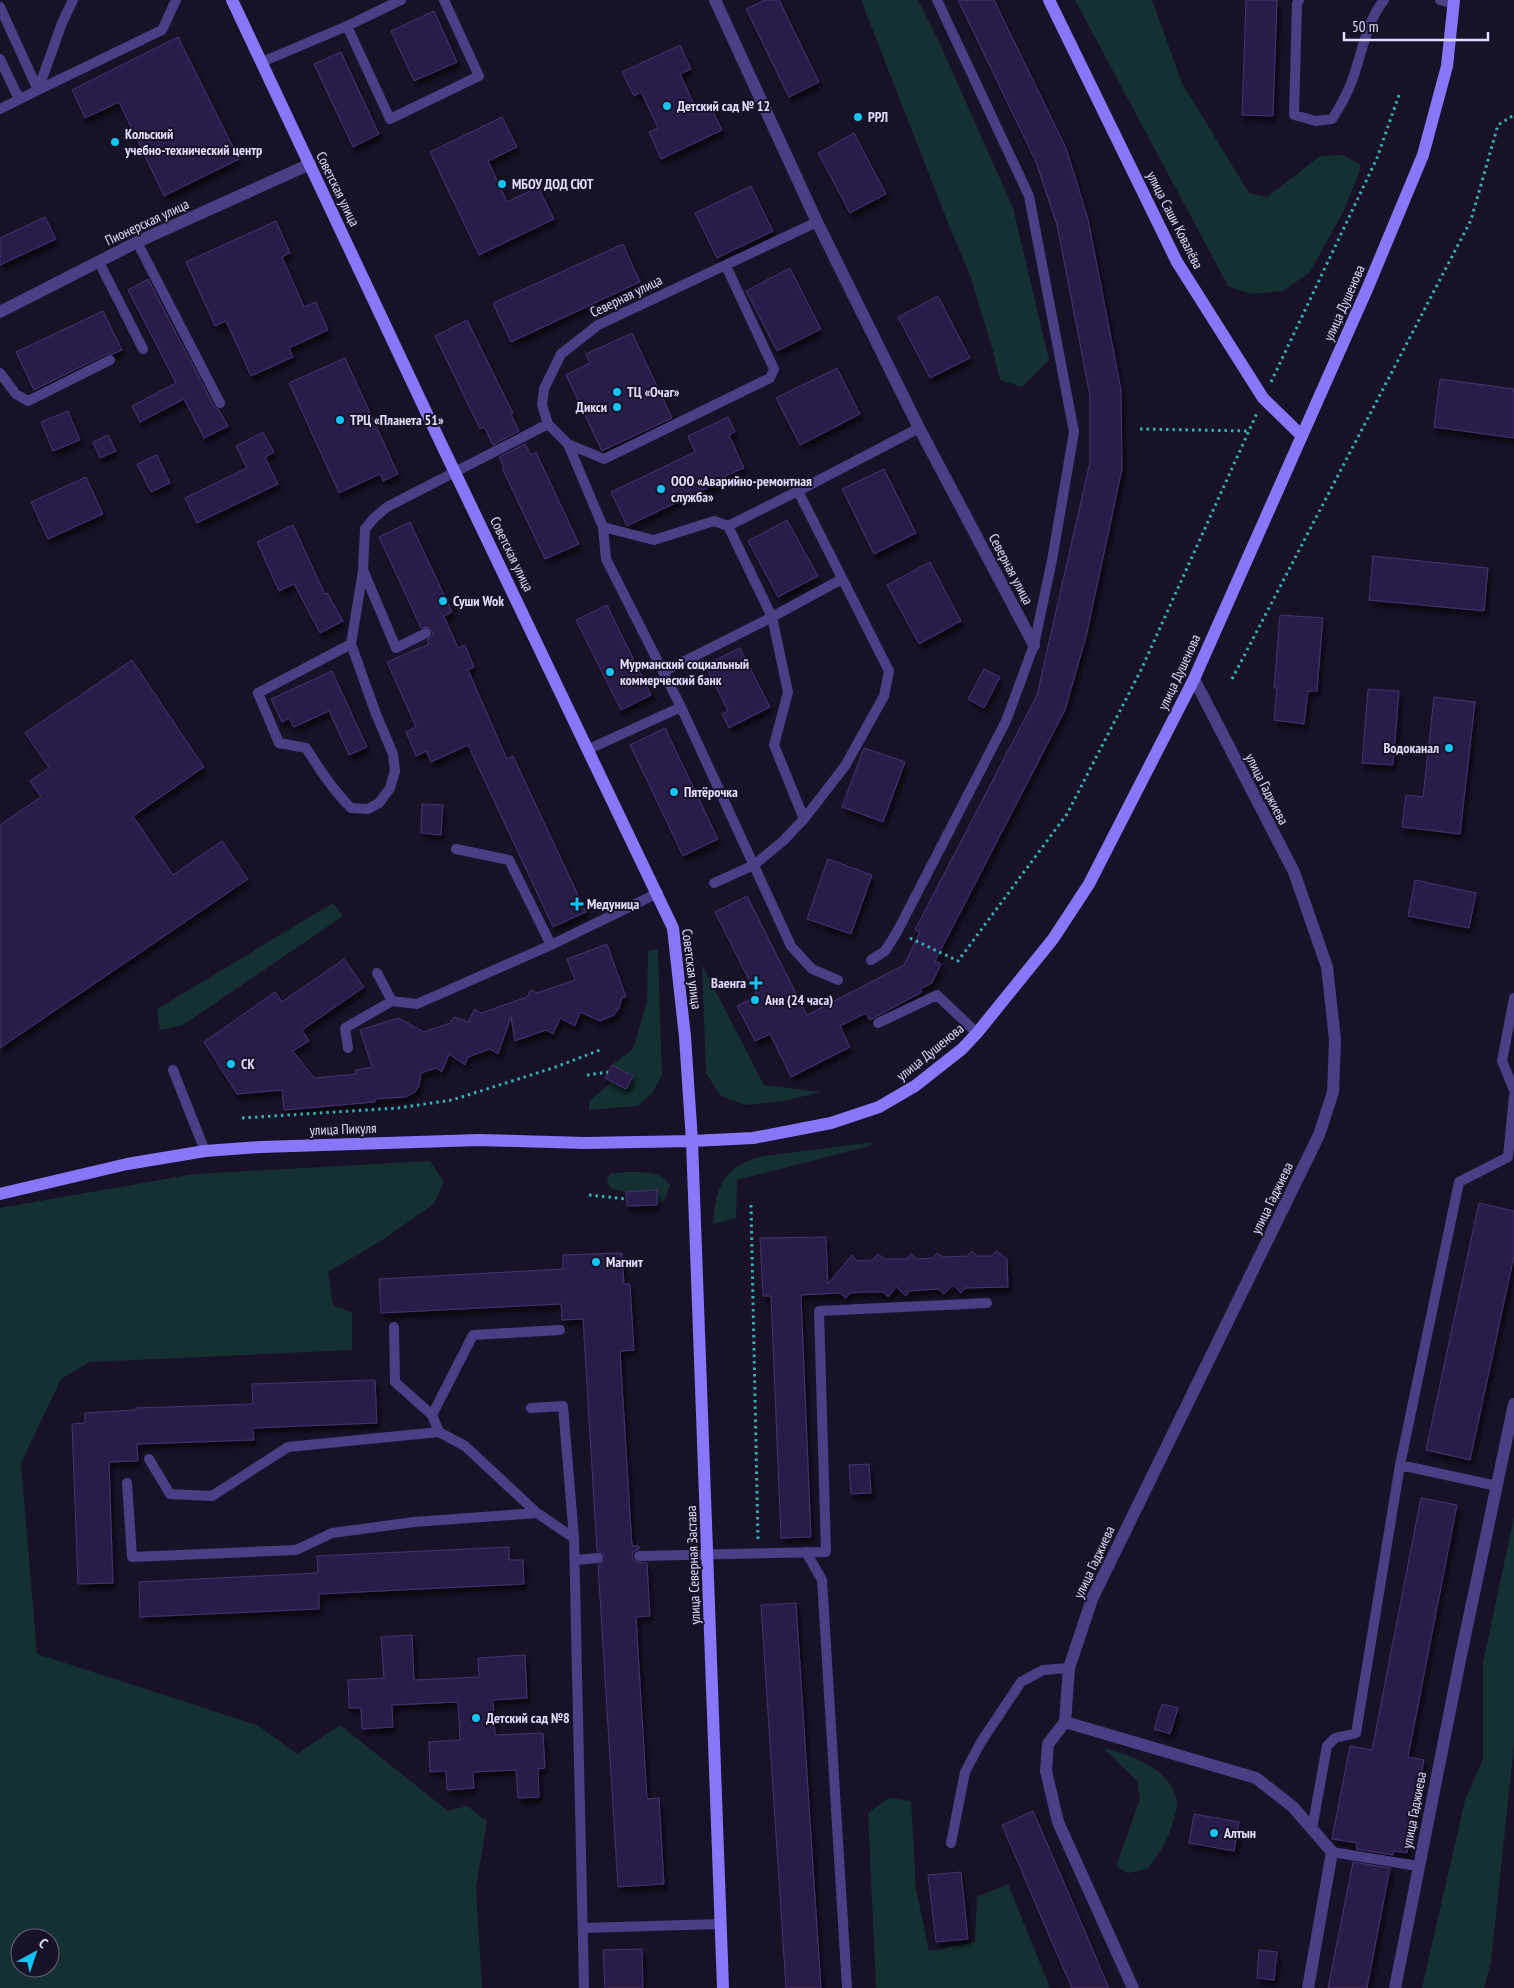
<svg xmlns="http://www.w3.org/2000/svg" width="1514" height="1988" font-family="'PT Sans Narrow',sans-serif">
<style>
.green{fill:#153032;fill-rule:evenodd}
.building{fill:#2b1f48;stroke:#463273;filter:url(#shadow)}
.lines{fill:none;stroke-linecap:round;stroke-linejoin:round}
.path{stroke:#37afb5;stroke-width:3;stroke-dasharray:2.5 4;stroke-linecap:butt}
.lane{stroke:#493f84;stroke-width:10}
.street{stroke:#493f84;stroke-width:12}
.secondary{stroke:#8877f8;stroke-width:12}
.poi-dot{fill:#11c4f2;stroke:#181228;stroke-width:2}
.labels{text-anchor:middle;stroke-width:4;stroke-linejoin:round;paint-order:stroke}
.poi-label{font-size:14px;font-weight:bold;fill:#e2dbfd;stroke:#181228;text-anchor:start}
.street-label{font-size:14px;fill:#e2dbfd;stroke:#181228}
</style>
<defs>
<filter id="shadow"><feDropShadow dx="3" dy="5.5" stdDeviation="2.5" flood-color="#0009"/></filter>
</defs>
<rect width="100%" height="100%" fill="#181228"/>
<!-- green -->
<path class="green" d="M 861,0 L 918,0 L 940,44 L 1013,208 L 1049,360 L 1022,387 L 1000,380 L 993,351 L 970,275 L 950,228 Z
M 1075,0 L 1152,0 L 1182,83 L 1249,193 L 1267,197 L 1320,156 L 1343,155 L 1360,164 L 1360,170 L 1344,210 L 1310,272 L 1283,291 L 1251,294 L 1228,286 Z
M 333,903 L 343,916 L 183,1025 L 160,1030 L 157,1009 Z
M 658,949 L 662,1076 L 652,1093 L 638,1106 L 589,1110 L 589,1101 L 612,1082 L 626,1089 L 633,1076 L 612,1065 L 633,1049 L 647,1002 L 648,951 Z
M 702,965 L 764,1085 L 820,1092 L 784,1101 L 745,1105 L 720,1095 L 706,1073 Z
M 874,1142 L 870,1146 L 737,1180 L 736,1218 L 713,1224 C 716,1188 722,1168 759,1157 Z
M 430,1161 L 444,1182 L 434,1204 L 379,1242 L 328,1272 L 333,1305 L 352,1313 L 352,1350 L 89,1362 L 61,1379 L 21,1463 L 37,1654 L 257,1725 L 297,1754 L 340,1725 L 448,1811 L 467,1806 L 487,1821 L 476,1887 L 482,1988 L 0,1988 L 0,1208 L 194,1174 ZM 20,1938 L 50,1938 L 50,1968 L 20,1968 Z
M 625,1172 C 640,1172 662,1170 670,1185 L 665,1199 L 657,1205 L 656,1190 L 626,1192 L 610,1188 L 607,1181 L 610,1174 Z
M 1514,1517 L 1514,1745 L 1491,1962 L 1484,1988 L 1422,1988 L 1465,1800 L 1483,1759 L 1483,1663 Z
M 1103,1748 C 1132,1755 1169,1768 1177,1800 C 1178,1805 1176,1811 1175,1815 C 1170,1836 1161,1853 1147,1869 L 1128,1873 L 1116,1866 L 1140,1799 L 1137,1781 Z
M 889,1798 L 911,1801 L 916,1889 L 929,1951 L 975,1942 L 977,1897 L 1008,1884 L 1050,1988 L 876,1988 L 868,1813 Z"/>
<!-- building -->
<path class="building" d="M 765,0 L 779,0 L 819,82 L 789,97 L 746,9 Z
M 958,0 L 994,0 L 1066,148 L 1088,219 L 1121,390 L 1122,469 L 1086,637 L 1065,710 L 935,961 L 941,964 L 932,983 L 920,989 L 922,992 L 870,1020 L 866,1013 L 840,1026 L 850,1047 L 791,1077 L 770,1034 L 755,1041 L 737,1006 L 757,996 L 715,912 L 747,896 L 807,1015 L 904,965 L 920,932 L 915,930 L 1037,695 L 1090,462 L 1090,396 L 1057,225 L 1036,162 Z
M 1246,0 L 1277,0 L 1273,116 L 1242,115 Z
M 434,11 L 457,62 L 414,81 L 391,31 Z
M 178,37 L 239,159 L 164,196 L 119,102 L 85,118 L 72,90 Z
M 680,45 L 691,69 L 680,74 L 697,111 L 710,105 L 722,130 L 661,159 L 649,132 L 658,128 L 641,92 L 634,96 L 622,72 Z
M 341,52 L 379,134 L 353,147 L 314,64 Z
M 502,117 L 517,147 L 488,161 L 507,202 L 538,187 L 554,219 L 479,255 L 430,152 Z
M 854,133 L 886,194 L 850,213 L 818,153 Z
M 751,186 L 773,231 L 717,258 L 695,213 Z
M 45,217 L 56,239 L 0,265 L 0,238 Z
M 276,221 L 290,253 L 282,257 L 304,307 L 316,302 L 328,330 L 289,348 L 293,357 L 251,376 L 226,321 L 215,326 L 186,262 Z
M 623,244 L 640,282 L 511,342 L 493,303 Z
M 790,268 L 821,329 L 777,351 L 746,291 Z
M 148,279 L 214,406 L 219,410 L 228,426 L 204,438 L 184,399 L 140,422 L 132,406 L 176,383 L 128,290 Z
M 938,296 L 970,358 L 930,378 L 898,317 Z
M 103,311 L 122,350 L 113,354 L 107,354 L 34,390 L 16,352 Z
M 467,320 L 513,413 L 511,414 L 519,431 L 493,445 L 484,427 L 480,429 L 435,336 Z
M 632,333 L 672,418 L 602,451 L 566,375 L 590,363 L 586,354 Z
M 345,358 L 398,474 L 383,481 L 380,474 L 339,493 L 289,383 Z
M 837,368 L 860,414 L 800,445 L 776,398 Z
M 1440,379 L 1514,389 L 1514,438 L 1434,427 Z
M 68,411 L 80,440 L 53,451 L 41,422 Z
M 728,417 L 735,432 L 729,435 L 744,468 L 725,476 L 726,479 L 627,526 L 611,492 L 695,452 L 688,436 Z
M 263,432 L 274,452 L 265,457 L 278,484 L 197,523 L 185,498 L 247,468 L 236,446 Z
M 108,435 L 116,451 L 100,458 L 93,442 Z
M 525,444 L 531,455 L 536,452 L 579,544 L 545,559 L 502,468 L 504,467 L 499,457 Z
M 157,455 L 170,483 L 151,492 L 137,464 Z
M 884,469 L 916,533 L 874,554 L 842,489 Z
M 86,477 L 103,514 L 48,539 L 31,502 Z
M 787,520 L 818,576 L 778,597 L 748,541 Z
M 410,522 L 452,612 L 444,616 L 458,648 L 465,645 L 474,667 L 468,670 L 507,759 L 513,756 L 586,912 L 553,927 L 468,745 L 431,762 L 426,751 L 416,756 L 406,732 L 416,727 L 387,662 L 429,644 L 427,640 L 431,637 L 433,633 L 429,627 L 421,628 L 379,537 Z
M 293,525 L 325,594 L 327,593 L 343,621 L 320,633 L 294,584 L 279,591 L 257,542 Z
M 1373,556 L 1488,568 L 1484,611 L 1369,600 Z
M 930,562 L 961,621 L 919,644 L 887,585 Z
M 607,605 L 651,695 L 621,710 L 576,620 Z
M 1280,615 L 1323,618 L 1317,691 L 1308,691 L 1304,724 L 1274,720 L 1277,688 L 1274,688 Z
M 740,648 L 770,707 L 729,728 L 722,714 L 728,711 L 705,665 Z
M 132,660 L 204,767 L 133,816 L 173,875 L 222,841 L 248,879 L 0,1048 L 0,825 L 41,797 L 30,781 L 49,768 L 25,733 Z
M 984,669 L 1000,677 L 984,708 L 968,699 Z
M 332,671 L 367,747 L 349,755 L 329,711 L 294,727 L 289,718 L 282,722 L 271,699 Z
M 1368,689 L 1399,691 L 1393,765 L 1362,763 Z
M 1434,697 L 1475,702 L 1460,834 L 1402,827 L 1406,795 L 1423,797 Z
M 665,728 L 718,839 L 683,856 L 630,745 Z
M 864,748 L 905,762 L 883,822 L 842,807 Z
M 422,804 L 443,805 L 441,835 L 421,833 Z
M 828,859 L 872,875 L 851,934 L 807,919 Z
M 1415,880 L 1476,893 L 1469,928 L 1408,916 Z
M 607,944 L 626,997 L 622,998 L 619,1008 L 614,1015 L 600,1021 L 580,1012 L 575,1026 L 560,1018 L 553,1034 L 546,1030 L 515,1041 L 511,1017 L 498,1054 L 490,1049 L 468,1057 L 465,1065 L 449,1054 L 442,1072 L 436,1068 L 421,1073 L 419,1086 L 415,1092 L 406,1097 L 375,1099 L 375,1102 L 284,1110 L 282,1090 L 237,1094 L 204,1042 L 275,992 L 282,1002 L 344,959 L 364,987 L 302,1030 L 309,1041 L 293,1051 L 314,1078 L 356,1074 L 356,1070 L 372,1067 L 360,1030 L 398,1018 L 424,1032 L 450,1023 L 454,1017 L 468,1022 L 475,1009 L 481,1013 L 527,997 L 531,990 L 537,993 L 575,980 L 567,959 Z
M 612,1065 L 633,1076 L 626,1089 L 605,1078 Z
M 657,1190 L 657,1205 L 627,1206 L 626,1192 Z
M 1479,1203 L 1514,1211 L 1514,1256 L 1470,1460 L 1426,1450 Z
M 826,1237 L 828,1284 L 852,1255 L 857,1261 L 872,1260 L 878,1254 L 885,1259 L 907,1259 L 911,1254 L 917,1259 L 932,1258 L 937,1253 L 943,1257 L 968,1256 L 972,1251 L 977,1256 L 992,1256 L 996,1251 L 1007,1259 L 1008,1287 L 965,1288 L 961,1293 L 953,1285 L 944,1294 L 938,1289 L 909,1291 L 906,1296 L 896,1287 L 888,1297 L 883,1292 L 866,1292 L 850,1293 L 846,1298 L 840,1293 L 801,1295 L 811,1537 L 781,1538 L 771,1296 L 763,1296 L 760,1238 Z
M 622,1253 L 624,1284 L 630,1284 L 634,1350 L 620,1351 L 632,1546 L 639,1546 L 639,1549 L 633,1552 L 632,1557 L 636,1562 L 647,1563 L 650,1616 L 636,1617 L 647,1799 L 659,1798 L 664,1884 L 618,1887 L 598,1565 L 602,1563 L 605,1558 L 603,1554 L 597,1551 L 583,1319 L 562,1320 L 561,1304 L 381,1313 L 379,1279 L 563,1269 L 563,1255 Z
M 375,1380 L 377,1423 L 253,1428 L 254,1440 L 137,1444 L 138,1461 L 109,1462 L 113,1583 L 78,1584 L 72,1424 L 85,1423 L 85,1413 L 136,1410 L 136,1408 L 253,1404 L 252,1384 Z
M 869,1464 L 871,1493 L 851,1494 L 849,1465 Z
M 1421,1498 L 1457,1505 L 1408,1757 L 1424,1760 L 1407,1853 L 1394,1851 L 1393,1855 L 1356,1849 L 1357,1843 L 1332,1839 L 1350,1746 L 1372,1750 Z
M 509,1547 L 509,1560 L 523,1560 L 524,1584 L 319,1594 L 319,1609 L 140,1617 L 139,1582 L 318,1573 L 317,1556 Z
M 796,1603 L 813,1867 L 821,1988 L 786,1988 L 761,1605 Z
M 412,1635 L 414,1680 L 479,1677 L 478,1658 L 525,1655 L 527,1698 L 493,1700 L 495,1735 L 543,1733 L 545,1768 L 538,1769 L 539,1797 L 518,1798 L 516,1770 L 473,1772 L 474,1788 L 447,1790 L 446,1771 L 430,1772 L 429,1742 L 460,1740 L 458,1702 L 392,1705 L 393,1727 L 362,1729 L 361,1708 L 349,1708 L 348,1680 L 384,1678 L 381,1637 Z
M 1162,1704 L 1178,1708 L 1170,1734 L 1154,1729 Z
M 1033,1811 L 1069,1894 L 1109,1988 L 1072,1988 L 1051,1940 L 1002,1825 Z
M 1194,1814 L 1239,1822 L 1234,1851 L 1189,1843 Z
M 1353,1862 L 1390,1868 L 1367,1988 L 1328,1988 Z
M 961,1872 L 968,1939 L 936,1942 L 928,1875 Z
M 642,1949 L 643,1988 L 605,1988 L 603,1950 Z
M 1259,1950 L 1277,1952 L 1274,1980 L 1257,1978 Z"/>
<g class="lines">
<!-- path -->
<path class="path" d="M 1271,382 L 1377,158 L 1399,95
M 1140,429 L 1249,431
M 1232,679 L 1471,220 L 1498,125 L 1514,115
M 910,938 L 958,961 L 1067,814 L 1141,670 L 1257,413
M 587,1075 L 608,1072
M 242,1118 L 398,1108 L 452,1100 L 553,1068 L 600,1050
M 589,1195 L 627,1199
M 751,1205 L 758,1540"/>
<!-- lane -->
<path class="lane" d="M 73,0 L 62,23 L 38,90 L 162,30 L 176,0
M 1299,0 L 1297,4 L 1294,115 L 1316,121 L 1332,119 C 1340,107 1347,94 1352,81 C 1362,54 1366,22 1384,0
M 1440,0 L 1454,4
M 0,7 L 38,90 L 0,109
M 347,26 L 390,119 L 479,76 L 444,0
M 0,59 L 19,99
M 262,62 L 347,26 L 401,0
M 137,242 L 220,403
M 99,262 L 143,349
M 0,373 L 16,394 L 28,401 L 110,360
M 548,424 L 568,444 L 604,459 L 770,378 L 774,369 L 726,266
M 568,444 L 603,527 L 606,559 L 681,707 L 791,946 L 812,969 L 838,980
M 798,491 L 919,428
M 603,527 L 654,540 L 714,521 L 728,526 L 798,491 L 889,671 L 884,696 L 845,766 L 804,819
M 426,633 L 396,648 L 363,570 L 365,529 L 374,518 L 387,507 L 548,424 L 542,405 L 544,389 L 561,354 L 598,325 L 817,222
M 351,644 L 258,693 L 279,743 L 306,748 C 320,770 333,790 351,808 L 368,809 L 379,803 L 390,788 L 395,771 L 393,754 L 376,714 L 351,644 L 363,571
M 663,672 L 772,617 L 842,579
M 589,749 L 681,707
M 456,849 L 509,860 L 551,945 L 658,893
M 714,883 L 754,865 L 783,841 L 804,819 L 774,745 L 788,692 L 772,617 L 728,526
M 871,960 L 885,951 L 897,932 L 1006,721 L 1034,645 L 1052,560 L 1074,432 L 1029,196 L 937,0
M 377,973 L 392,1001
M 1514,998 L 1502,1061 L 1514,1090
M 878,1023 L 937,995 L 977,1033
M 348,1048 L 345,1028 L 392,1001 L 417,1004 L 551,945
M 173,1070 L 205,1151
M 394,1327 L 395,1382 L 432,1415 L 439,1432
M 432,1415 L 473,1335 L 560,1330
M 149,1459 L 170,1494 L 212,1496 L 288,1447 L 439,1432 L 465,1446 L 537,1513 L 574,1538 L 563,1406 L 531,1408
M 1400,1465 L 1497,1486
M 127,1483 L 132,1557 L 296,1550 L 332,1533 L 414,1522 L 537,1513
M 574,1538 L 584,1988
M 806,1552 L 822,1580 L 847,1988
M 639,1556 L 826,1552 L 819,1311 L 987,1303
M 576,1560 L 598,1558
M 1312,1829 L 1327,1746 L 1335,1738 L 1356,1733 L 1400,1465 L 1459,1182 L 1508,1157 L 1514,1096
M 951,1843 L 965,1772 L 981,1742 L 1021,1682 L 1043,1670 L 1069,1668
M 1332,1852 L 1418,1866
M 583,1928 L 720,1924"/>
<!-- street -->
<path class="street" d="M 715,0 L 817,222 L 919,428 L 1034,645
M 0,312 L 137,242 L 310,164
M 1065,1722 L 1256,1778 L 1293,1807 L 1332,1852 L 1308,1988
M 1133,1988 L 1058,1822 L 1046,1771 L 1048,1744 L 1065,1722 L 1069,1668 L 1092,1599 L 1319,1135 L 1333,1092 L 1335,1040 L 1327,967 L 1294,872 L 1194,679
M 1395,1988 L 1460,1660 L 1514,1404"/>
<!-- secondary -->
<path class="secondary" d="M 232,0 L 437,435 L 673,928 L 685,1037 L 692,1141 L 723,1988
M 1049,0 L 1177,262 L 1263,398 L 1302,436
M 0,1194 L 127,1164 L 205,1151 L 261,1147 L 479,1140 L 585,1143 L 692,1141 L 753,1138 L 831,1123 L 879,1107 L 915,1086 L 962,1049 L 977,1033 L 1053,939 L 1089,884 L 1194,679 L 1368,287 L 1423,155 L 1447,66 L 1454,0"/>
</g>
<!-- markers -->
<g class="poi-dot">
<circle cx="667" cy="106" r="5"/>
<circle cx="858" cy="117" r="5"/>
<circle cx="115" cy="142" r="5"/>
<circle cx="502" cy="184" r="5"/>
<circle cx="617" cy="392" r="5"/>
<circle cx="617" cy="407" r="5"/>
<circle cx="340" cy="420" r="5"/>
<circle cx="661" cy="489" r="5"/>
<circle cx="443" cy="601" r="5"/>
<circle cx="610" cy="672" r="5"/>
<circle cx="1449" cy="748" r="5"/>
<circle cx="674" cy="792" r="5"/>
<path d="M574.5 896.5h5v5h5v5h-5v5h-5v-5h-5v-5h5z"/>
<path d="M753.5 975.5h5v5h5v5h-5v5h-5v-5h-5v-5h5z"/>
<circle cx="755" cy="1000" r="5"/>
<circle cx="231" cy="1064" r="5"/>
<circle cx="596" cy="1262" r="5"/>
<circle cx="476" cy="1718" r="5"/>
<circle cx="1214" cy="1833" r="5"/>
</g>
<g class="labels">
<!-- poi labels -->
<g class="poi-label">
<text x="677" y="111">Детский сад № 12</text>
<text x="868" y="122">РРЛ</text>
<text x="125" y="139">Кольский<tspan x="125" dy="16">учебно-технический центр</tspan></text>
<text x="512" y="189">МБОУ ДОД СЮТ</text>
<text x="627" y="397">ТЦ «Очаг»</text>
<text x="607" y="412" text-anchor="end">Дикси</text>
<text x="350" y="425">ТРЦ «Планета 51»</text>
<text x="671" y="486">ООО «Аварийно-ремонтная<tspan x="671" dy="16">служба»</tspan></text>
<text x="453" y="606">Суши Wok</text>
<text x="620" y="669">Мурманский социальный<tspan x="620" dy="16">коммерческий банк</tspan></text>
<text x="1439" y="753" text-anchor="end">Водоканал</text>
<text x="684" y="797">Пятёрочка</text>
<text x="587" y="909">Медуница</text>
<text x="746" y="988" text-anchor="end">Ваенга</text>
<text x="765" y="1005">Аня (24 часа)</text>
<text x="241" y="1069">СК</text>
<text x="606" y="1267">Магнит</text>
<text x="486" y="1723">Детский сад №8</text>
<text x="1224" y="1838">Алтын</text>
</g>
<!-- street labels -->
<g class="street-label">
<text transform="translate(338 189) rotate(64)" y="5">Советская улица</text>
<text transform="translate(1175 220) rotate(63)" y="5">улица Саши Ковалёва</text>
<text transform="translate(147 222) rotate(-25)" y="5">Пионерская улица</text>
<text transform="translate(626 296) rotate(-26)" y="5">Северная улица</text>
<text transform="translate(1344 303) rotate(-66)" y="5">улица Душенова</text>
<text transform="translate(512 554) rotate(64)" y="5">Советская улица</text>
<text transform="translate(1011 569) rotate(62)" y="5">Северная улица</text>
<text transform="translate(1179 672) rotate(-65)" y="5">улица Душенова</text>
<text transform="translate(1267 789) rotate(63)" y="5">улица Гаджиева</text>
<text transform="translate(692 969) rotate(83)" y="5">Советская улица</text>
<text transform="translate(930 1052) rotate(-39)" y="5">улица Душенова</text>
<text transform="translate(343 1129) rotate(-2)" y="5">улица Пикуля</text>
<text transform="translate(1272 1198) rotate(-64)" y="5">улица Гаджиева</text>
<text transform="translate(1094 1562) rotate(-65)" y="5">улица Гаджиева</text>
<text transform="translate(693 1565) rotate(-92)" y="5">улица Северная Застава</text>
<text transform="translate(1414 1810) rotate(-79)" y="5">улица Гаджиева</text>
</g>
</g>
<!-- north arrow -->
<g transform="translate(35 1953) rotate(40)"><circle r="24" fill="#181228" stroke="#69627d"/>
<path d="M0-4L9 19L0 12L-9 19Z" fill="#11c4f2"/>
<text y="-8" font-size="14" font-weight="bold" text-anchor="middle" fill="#e2dbfd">С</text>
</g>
<!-- scale -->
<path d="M1344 32v8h144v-8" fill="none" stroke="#e2dbfd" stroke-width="2.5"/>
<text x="1352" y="32" font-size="15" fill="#e2dbfd" stroke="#181228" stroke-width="4" paint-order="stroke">50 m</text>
</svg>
